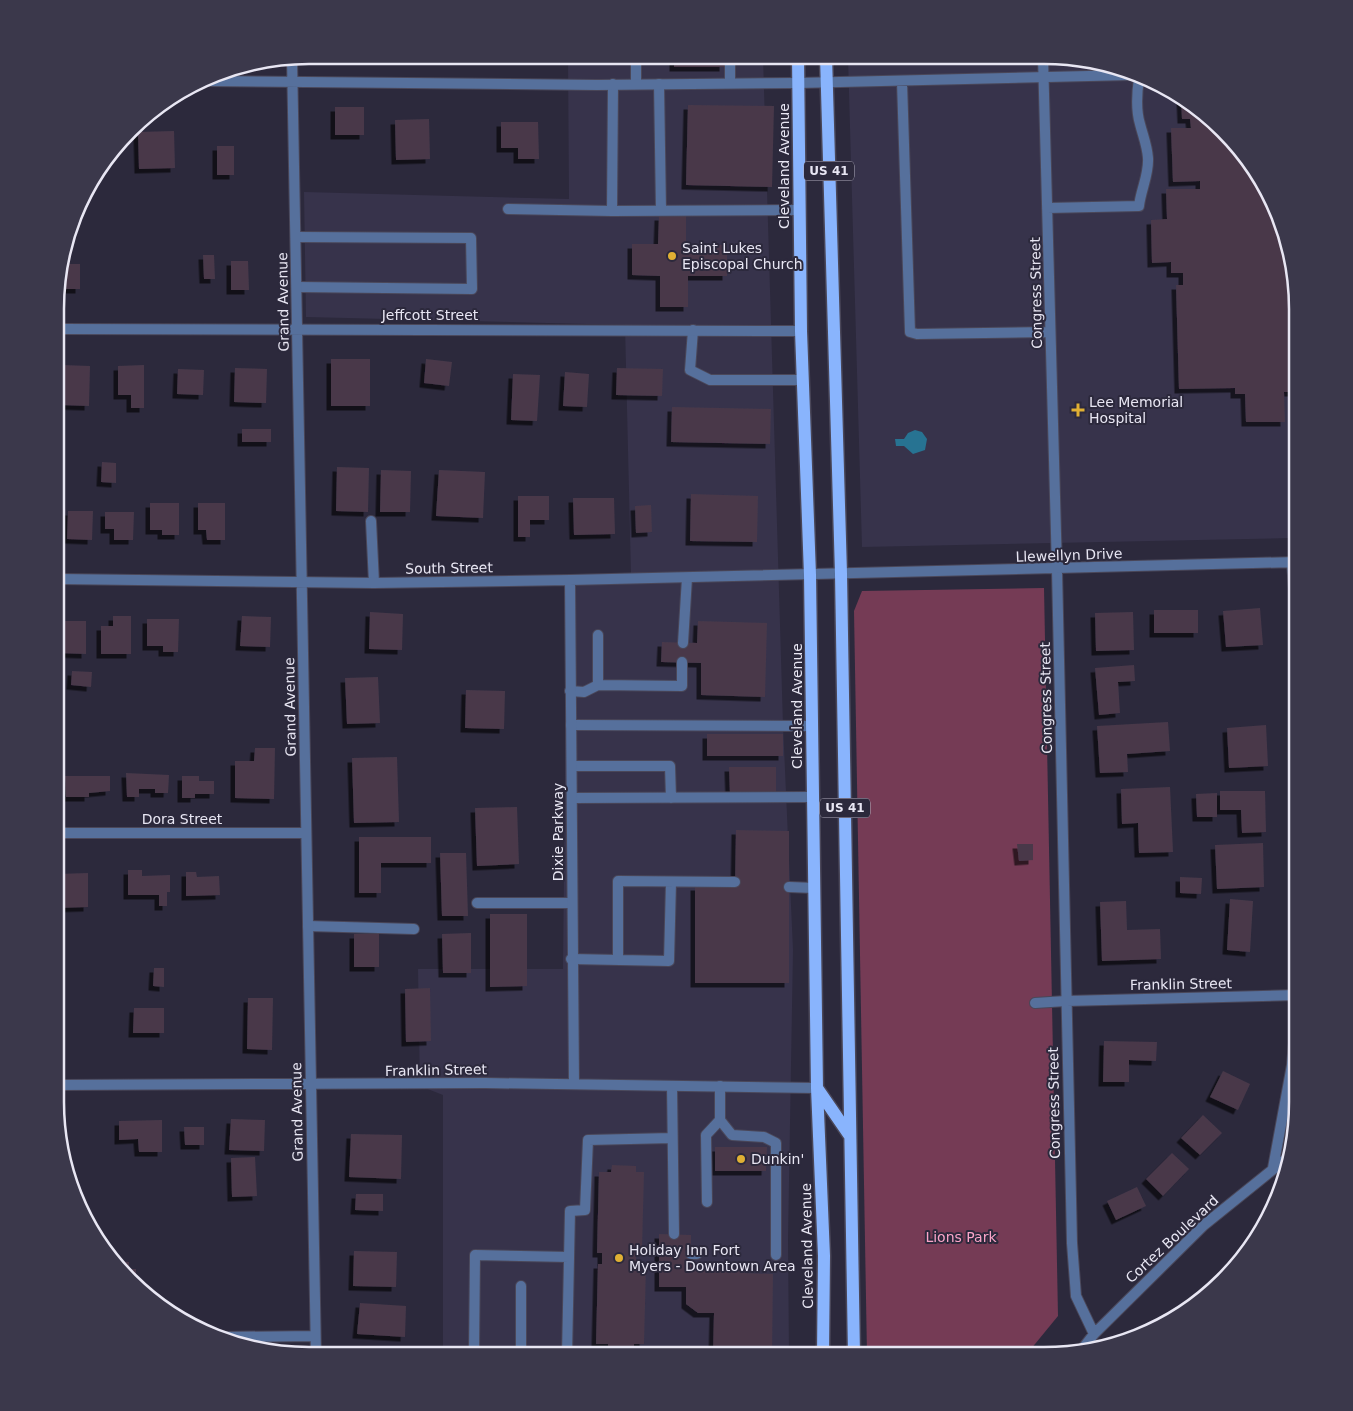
<svg xmlns="http://www.w3.org/2000/svg" width="1353" height="1411" font-family="'DejaVu Sans',sans-serif">
<style>
.built{fill:#37334b}
.green{fill:#753b55}
.water{fill:#277392}
.building{fill:#48394a;filter:url(#shadow)}
.lines{fill:none;stroke-linecap:round;stroke-linejoin:round}
.service-casing{stroke:#4a4759;stroke-width:12}
.minor-casing{stroke:#4a4759;stroke-width:12}
.primary-casing{stroke:#4a4759;stroke-width:15}
.service{stroke:#56709c;stroke-width:10}
.minor{stroke:#56709c;stroke-width:10}
.primary{stroke:#89b4fd;stroke-width:12}
.poi-dot{fill:#e0b034;stroke:#2c293c;stroke-width:2}
.labels{text-anchor:middle;stroke-width:4;stroke-linejoin:round;paint-order:stroke}
.shield{fill:#2c293c;stroke:#b0adbc;stroke-width:1}
.shield-label{font-size:12px;font-weight:bold;fill:#e8e6f3}
.street-label{font-size:14px;fill:#e8e6f3;stroke:#2c293c}
.poi-label{font-size:14px;fill:#e8e6f3;stroke:#2c293c;text-anchor:start}
.park-label{font-size:14px;fill:#fba5c9;stroke:#2c293c}
.rim{fill:none;stroke:#e8e6f3;stroke-width:2.5}
</style>
<defs>
<filter id="shadow"><feDropShadow dx="-4.5" dy="4.5" stdDeviation="0" flood-color="#0009"/></filter>
</defs>
<rect width="100%" height="100%" fill="#2c293c"/>
<!-- built -->
<path class="built" d="M 568,56 L 763,56 L 783,725 L 793,950 L 788,1240 L 789,1355 L 443,1355 L 443,1095 L 420,1086 L 418,969 L 563,969 L 567,574 L 631,575 L 625,325 L 306,317 L 304,192 L 569,199 Z
M 848,57 L 1077,57 L 1171,89 L 1223,129 L 1255,168 L 1285,228 L 1297,293 L 1297,527 L 1290,538 L 862,547 Z"/>
<!-- green -->
<path class="green" d="M 1044,588 L 1058,1316 L 1026,1355 L 867,1355 L 854,611 L 862,591 Z"/>
<!-- water -->
<path class="water" d="M 915,430 L 922,432 L 927,439 L 925,450 L 913,454 L 904,446 L 896,446 L 895,439 L 904,439 L 908,433 Z"/>
<!-- building -->
<path class="building" d="M 674,56 L 724,56 L 724,67 L 674,67 Z
M 1181,97 L 1223,129 L 1255,168 L 1285,228 L 1297,293 L 1297,392 L 1284,392 L 1285,422 L 1246,422 L 1245,394 L 1235,394 L 1235,388 L 1179,389 L 1176,285 L 1183,285 L 1183,273 L 1171,273 L 1171,262 L 1152,263 L 1151,220 L 1167,219 L 1166,189 L 1200,189 L 1200,181 L 1173,182 L 1171,128 L 1191,128 L 1190,119 L 1182,119 Z
M 688,105 L 774,106 L 772,187 L 686,185 Z
M 335,107 L 364,107 L 364,135 L 335,135 Z
M 429,119 L 430,159 L 396,160 L 395,120 Z
M 501,122 L 538,122 L 539,159 L 518,159 L 518,148 L 501,148 Z
M 174,131 L 175,168 L 139,169 L 138,132 Z
M 217,146 L 234,146 L 234,175 L 217,175 Z
M 659,216 L 686,216 L 686,245 L 727,245 L 727,276 L 688,276 L 688,307 L 660,307 L 660,276 L 632,275 L 632,244 L 658,244 Z
M 203,255 L 214,255 L 215,279 L 204,279 Z
M 231,261 L 248,261 L 249,290 L 231,290 Z
M 60,264 L 80,264 L 80,289 L 60,289 Z
M 331,359 L 370,359 L 370,406 L 331,406 Z
M 426,359 L 452,362 L 449,386 L 424,383 Z
M 62,365 L 90,366 L 89,406 L 61,405 Z
M 144,365 L 144,408 L 131,408 L 131,395 L 118,395 L 118,366 Z
M 235,368 L 267,369 L 266,403 L 234,402 Z
M 617,368 L 663,369 L 662,396 L 616,395 Z
M 178,369 L 204,370 L 203,395 L 177,394 Z
M 565,372 L 589,374 L 587,407 L 563,406 Z
M 513,374 L 540,375 L 537,421 L 511,420 Z
M 672,407 L 771,409 L 770,444 L 671,442 Z
M 242,429 L 271,429 L 271,442 L 242,442 Z
M 102,462 L 116,463 L 116,483 L 101,482 Z
M 337,467 L 369,468 L 368,512 L 336,511 Z
M 381,470 L 411,471 L 410,512 L 380,512 Z
M 439,470 L 485,472 L 483,518 L 436,516 Z
M 691,494 L 758,496 L 757,542 L 690,541 Z
M 518,496 L 549,496 L 549,520 L 530,520 L 530,537 L 518,537 Z
M 573,498 L 614,498 L 615,534 L 574,535 Z
M 150,503 L 179,503 L 179,535 L 162,535 L 162,530 L 150,530 Z
M 198,503 L 225,503 L 225,540 L 207,540 L 206,530 L 198,530 Z
M 651,505 L 652,532 L 636,533 L 635,506 Z
M 68,511 L 93,511 L 92,540 L 67,539 Z
M 105,512 L 134,512 L 133,540 L 114,540 L 114,529 L 105,529 Z
M 1260,608 L 1263,645 L 1226,647 L 1223,611 Z
M 1154,610 L 1198,610 L 1198,633 L 1154,633 Z
M 370,612 L 403,614 L 402,650 L 369,649 Z
M 1133,612 L 1134,650 L 1096,651 L 1095,613 Z
M 113,616 L 131,616 L 131,654 L 101,654 L 101,626 L 113,626 Z
M 242,616 L 271,617 L 270,647 L 240,646 Z
M 147,619 L 179,619 L 178,652 L 163,652 L 163,646 L 147,646 Z
M 61,621 L 86,621 L 86,654 L 58,653 L 58,626 L 61,626 Z
M 698,621 L 767,623 L 765,697 L 701,695 L 701,663 L 661,662 L 662,642 L 697,643 Z
M 1134,665 L 1135,681 L 1118,682 L 1120,713 L 1099,715 L 1095,668 Z
M 72,671 L 92,672 L 91,687 L 71,685 Z
M 378,677 L 380,723 L 347,724 L 345,678 Z
M 466,690 L 505,691 L 504,729 L 465,728 Z
M 1168,722 L 1170,751 L 1127,754 L 1128,772 L 1100,773 L 1097,726 Z
M 1266,725 L 1268,766 L 1229,768 L 1227,728 Z
M 707,734 L 783,734 L 783,756 L 707,756 Z
M 255,748 L 275,748 L 274,799 L 235,798 L 235,761 L 254,761 Z
M 397,757 L 399,822 L 354,823 L 352,758 Z
M 729,767 L 776,767 L 776,794 L 730,794 Z
M 126,773 L 169,775 L 168,793 L 155,793 L 155,789 L 139,789 L 139,797 L 127,797 Z
M 65,776 L 110,776 L 110,791 L 89,793 L 89,797 L 66,797 Z
M 182,776 L 199,776 L 199,781 L 214,781 L 214,794 L 195,794 L 195,798 L 182,798 Z
M 1170,787 L 1173,852 L 1139,853 L 1138,823 L 1122,824 L 1121,789 Z
M 1220,791 L 1265,791 L 1266,832 L 1242,833 L 1241,810 L 1220,810 Z
M 1217,793 L 1217,817 L 1197,817 L 1196,794 Z
M 517,807 L 519,864 L 477,866 L 475,808 Z
M 736,830 L 789,831 L 789,983 L 695,983 L 695,886 L 735,886 Z
M 359,837 L 431,837 L 431,863 L 381,863 L 381,893 L 359,893 Z
M 1263,843 L 1264,887 L 1217,889 L 1215,845 Z
M 1017,844 L 1033,844 L 1033,860 L 1019,861 Z
M 440,853 L 466,853 L 468,916 L 442,916 Z
M 128,870 L 142,870 L 142,876 L 170,875 L 170,892 L 167,892 L 167,906 L 159,906 L 159,895 L 128,895 Z
M 186,872 L 196,872 L 197,877 L 219,876 L 220,895 L 186,896 Z
M 88,873 L 88,907 L 57,908 L 57,874 Z
M 1180,877 L 1202,878 L 1201,894 L 1180,893 Z
M 1230,899 L 1253,901 L 1250,952 L 1227,950 Z
M 1126,901 L 1127,930 L 1160,929 L 1161,959 L 1102,961 L 1100,902 Z
M 490,914 L 527,914 L 527,986 L 490,987 Z
M 471,933 L 471,973 L 443,973 L 442,934 Z
M 354,934 L 379,934 L 379,967 L 354,967 Z
M 154,968 L 164,968 L 164,987 L 153,986 Z
M 430,988 L 431,1041 L 406,1042 L 405,989 Z
M 248,998 L 273,998 L 272,1050 L 247,1049 Z
M 134,1008 L 164,1008 L 164,1033 L 133,1033 Z
M 1104,1041 L 1157,1042 L 1156,1061 L 1129,1060 L 1129,1082 L 1103,1082 Z
M 1223,1071 L 1250,1084 L 1238,1110 L 1210,1097 Z
M 1203,1115 L 1222,1133 L 1200,1155 L 1181,1138 Z
M 231,1119 L 265,1120 L 264,1151 L 229,1150 Z
M 162,1120 L 162,1152 L 139,1152 L 138,1139 L 119,1140 L 119,1121 Z
M 184,1127 L 204,1127 L 204,1145 L 185,1145 Z
M 351,1134 L 402,1135 L 401,1179 L 349,1177 Z
M 715,1147 L 767,1147 L 766,1171 L 715,1171 Z
M 1172,1153 L 1189,1169 L 1163,1196 L 1146,1179 Z
M 255,1157 L 257,1196 L 232,1197 L 231,1158 Z
M 612,1165 L 636,1166 L 636,1172 L 644,1172 L 642,1251 L 636,1251 L 636,1266 L 646,1266 L 644,1344 L 634,1344 L 634,1350 L 608,1350 L 608,1344 L 596,1344 L 598,1264 L 602,1264 L 602,1253 L 597,1253 L 599,1172 L 611,1172 Z
M 1137,1187 L 1146,1206 L 1116,1220 L 1107,1201 Z
M 356,1194 L 383,1194 L 383,1211 L 355,1210 Z
M 659,1234 L 691,1235 L 691,1264 L 745,1264 L 745,1273 L 773,1274 L 772,1355 L 713,1355 L 714,1313 L 698,1313 L 686,1304 L 686,1287 L 659,1287 Z
M 354,1251 L 397,1252 L 396,1287 L 353,1286 Z
M 114,1261 L 129,1262 L 129,1269 L 136,1269 L 136,1286 Z
M 360,1303 L 406,1306 L 405,1337 L 357,1334 Z"/>
<g class="lines">
<!-- service casing -->
<g class="service-casing">
<path id="service" d="M 636,56 L 636,84
M 730,56 L 730,83
M 1043,57 L 1057,570
M 902,82 L 910,332 L 917,334 L 1050,332
M 798,83 L 1131,75
M 659,84 L 661,211
M 1047,208 L 1139,206 C 1141,189 1149,175 1148,158 C 1147,145 1143,136 1140,124 C 1136,111 1137,92 1139,78
M 508,209 L 612,211 L 799,210
M 612,211 L 613,84
M 296,237 L 471,238 L 472,289 L 297,287
M 693,330 L 690,370 L 710,380 L 802,380
M 371,521 L 374,583
M 683,643 L 687,578
M 598,685 L 598,635
M 570,691 L 584,692 L 598,685 L 682,686 L 682,662
M 571,725 L 812,726
M 572,766 L 670,766 L 671,798
M 572,798 L 812,797
M 789,887 L 814,888
M 477,903 L 572,903
M 308,926 L 414,929
M 571,959 L 669,961 L 671,882
M 618,960 L 618,881 L 735,882
M 1035,1003 L 1066,1001
M 672,1086 L 674,1234
M 720,1086 L 720,1120 L 732,1135 L 764,1137 L 776,1143 L 776,1255
M 707,1202 L 706,1135 L 720,1120
M 691,1254 L 697,1254
M 474,1355 L 475,1255 L 569,1257
M 521,1355 L 521,1286
M 567,1355 L 570,1211 L 585,1210 L 588,1140 L 672,1138"/>
</g>
<!-- minor casing -->
<g class="minor-casing">
<path id="minor" d="M 292,58 L 316,1355
M 206,81 L 597,85 L 798,83
M 59,329 L 801,331
M 1297,555 L 1292,562 L 1297,629
M 1057,570 L 1072,1243 L 1076,1296 L 1094,1334
M 58,579 L 374,583 L 570,580 L 1297,562
M 570,580 L 574,1084
M 57,833 L 306,833
M 1066,1001 L 1297,995
M 56,1085 L 485,1083 L 817,1088
M 1273,1168 L 1292,1065 L 1297,1010
M 218,1337 L 315,1336
M 1080,1352 L 1094,1334 L 1204,1225 L 1291,1155"/>
</g>
<!-- primary casing -->
<g class="primary-casing">
<path id="primary" d="M 798,56 L 801,331 L 810,575 L 817,1088 L 824,1256 L 823,1355
M 826,56 L 841,574 L 854,1355
M 817,1088 L 850,1136"/>
</g>
<!-- service -->
<use href="#service" class="service"/>
<!-- minor -->
<use href="#minor" class="minor"/>
<!-- primary -->
<use href="#primary" class="primary"/>
</g>
<!-- markers -->
<g class="poi-dot">
<circle cx="672" cy="256" r="5"/>
<path d="M1075.5 402.5h5v5h5v5h-5v5h-5v-5h-5v-5h5z"/>
<circle cx="741" cy="1159" r="5"/>
<circle cx="619" cy="1258" r="5"/>
</g>
<g class="labels">
<!-- shield labels -->
<g class="shield">
<rect x="804" y="161.5" width="50" height="19" rx="4"/>
<rect x="820" y="798.5" width="50" height="19" rx="4"/>
</g>
<g class="shield-label">
<text x="829" y="175">US 41</text>
<text x="845" y="812">US 41</text>
</g>
<!-- street labels -->
<g class="street-label">
<text transform="translate(784 166) rotate(-90)" y="5">Cleveland Avenue</text>
<text transform="translate(1036 293) rotate(-91)" y="5">Congress Street</text>
<text transform="translate(283 302) rotate(-91)" y="5">Grand Avenue</text>
<text x="430" y="320">Jeffcott Street</text>
<text transform="translate(1069 555) rotate(-2)" y="5">Llewellyn Drive</text>
<text transform="translate(449 568) rotate(-1)" y="5">South Street</text>
<text transform="translate(1046 698) rotate(-91)" y="5">Congress Street</text>
<text transform="translate(797 706) rotate(-90)" y="5">Cleveland Avenue</text>
<text transform="translate(290 707) rotate(-91)" y="5">Grand Avenue</text>
<text x="182" y="824">Dora Street</text>
<text transform="translate(558 832) rotate(-90)" y="5">Dixie Parkway</text>
<text transform="translate(1181 984) rotate(-1)" y="5">Franklin Street</text>
<text transform="translate(436 1070) rotate(-1)" y="5">Franklin Street</text>
<text transform="translate(1054 1103) rotate(-91)" y="5">Congress Street</text>
<text transform="translate(297 1112) rotate(-91)" y="5">Grand Avenue</text>
<text transform="translate(1172 1239) rotate(-43)" y="5">Cortez Boulevard</text>
<text transform="translate(807 1246) rotate(-91)" y="5">Cleveland Avenue</text>
</g>
<!-- poi labels -->
<g class="poi-label">
<text x="682" y="253">Saint Lukes<tspan x="682" dy="16">Episcopal Church</tspan></text>
<text x="1089" y="407">Lee Memorial<tspan x="1089" dy="16">Hospital</tspan></text>
<text x="751" y="1164">Dunkin'</text>
<text x="629" y="1255">Holiday Inn Fort<tspan x="629" dy="16">Myers - Downtown Area</tspan></text>
</g>
<!-- park labels -->
<g class="park-label">
<text x="961" y="1242">Lions Park</text>
</g>
</g>
<!-- crop -->
<path d="M0 0H1353V1411H0ZM309 64H1044A245 245 0 0 1 1289 309V1102A245 245 0 0 1 1044 1347H309A245 245 0 0 1 64 1102V309A245 245 0 0 1 309 64Z" fill="#3b384b" fill-rule="evenodd"/>
<path class="rim" d="M309 64H1044A245 245 0 0 1 1289 309V1102A245 245 0 0 1 1044 1347H309A245 245 0 0 1 64 1102V309A245 245 0 0 1 309 64Z"/>
</svg>
